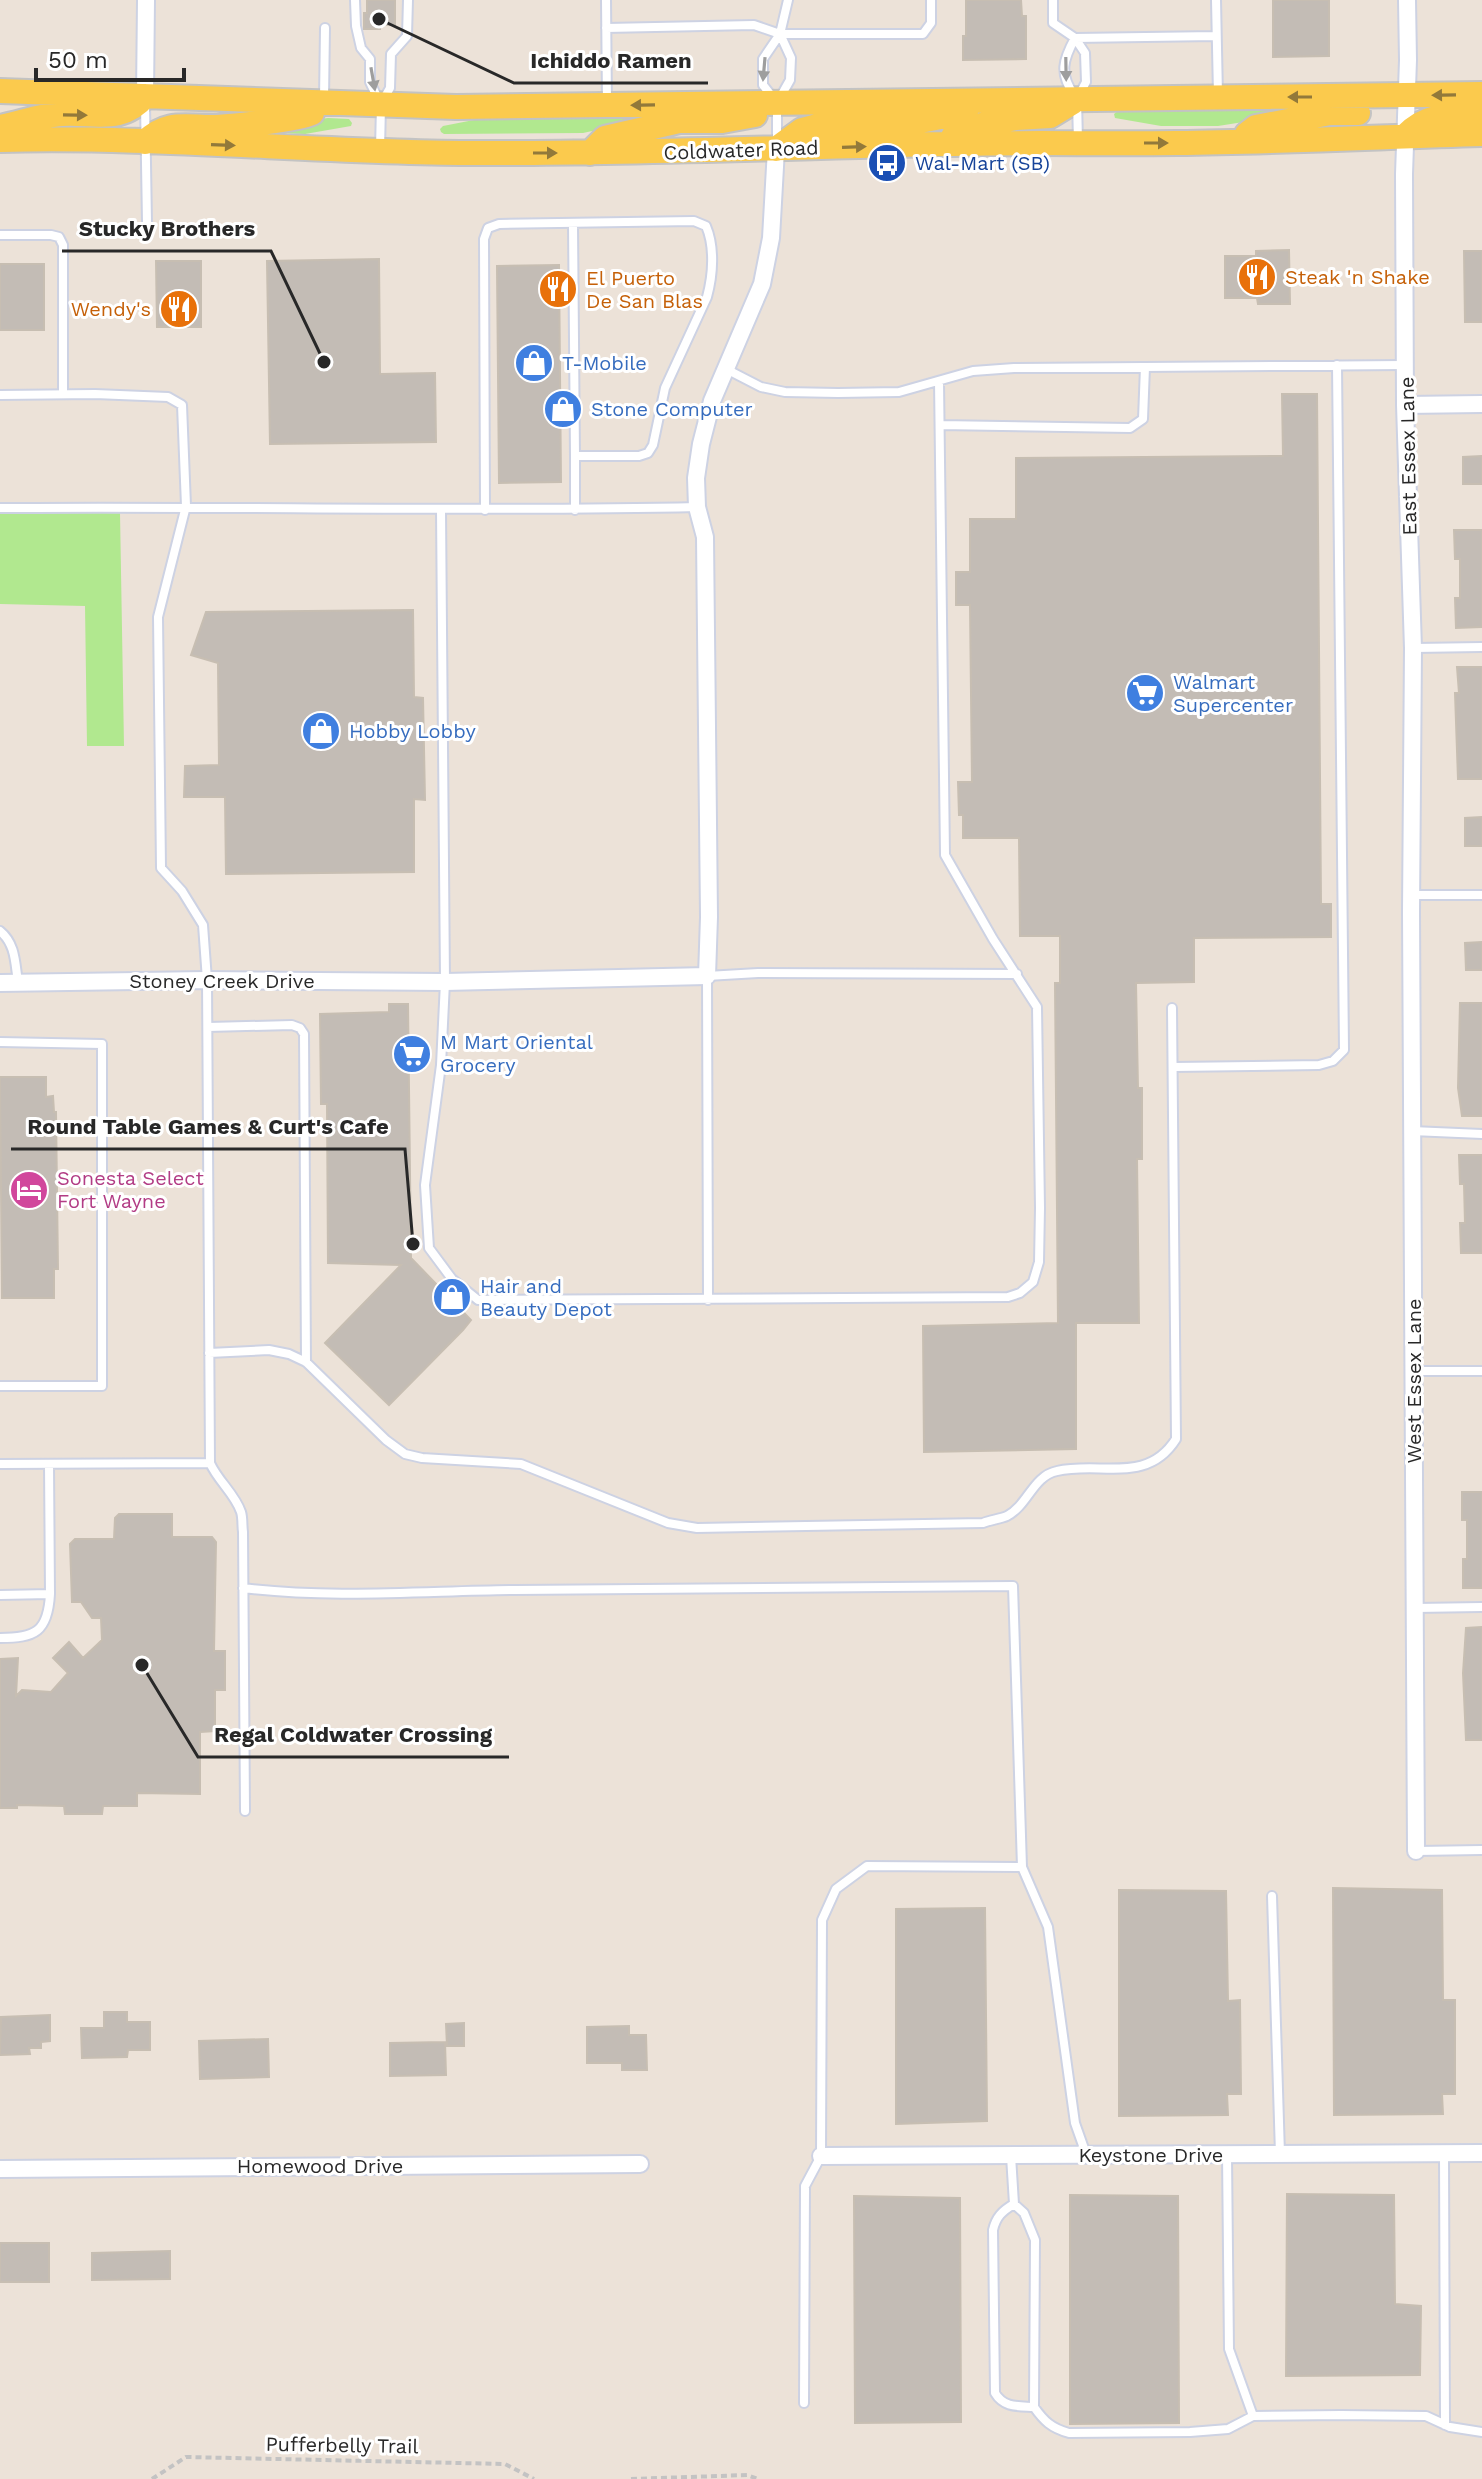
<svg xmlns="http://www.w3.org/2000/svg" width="1482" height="2479" font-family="'Work Sans',sans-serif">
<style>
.green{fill:#b1e88f}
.building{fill:#c3bcb5;stroke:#c7beb2;stroke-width:2}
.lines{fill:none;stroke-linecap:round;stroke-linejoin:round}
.service-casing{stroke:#cdd2e3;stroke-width:12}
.minor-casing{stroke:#cdd2e3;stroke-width:20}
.primary-casing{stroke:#c3c3c3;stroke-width:28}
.path{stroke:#c3c3c3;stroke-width:4;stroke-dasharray:6 4;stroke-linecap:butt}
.service{stroke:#fff;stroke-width:8}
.minor{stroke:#fff;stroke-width:16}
.primary{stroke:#fbca4d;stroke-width:24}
.oneway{fill:#9e9e9e}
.oneway2{fill:#92793a}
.labels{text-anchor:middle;stroke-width:6;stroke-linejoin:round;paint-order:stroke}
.street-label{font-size:20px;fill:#282828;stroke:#fff}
.transit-label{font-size:20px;fill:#164399;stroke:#fff;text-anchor:start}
.food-label{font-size:20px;fill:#c56008;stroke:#fff;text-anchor:start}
.shop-label{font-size:20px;fill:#366cbe;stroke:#fff;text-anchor:start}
.hotel-label{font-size:20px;fill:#b23c85;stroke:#fff;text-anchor:start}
.leader{fill:none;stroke:#282828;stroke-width:3}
.callout-dot{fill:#282828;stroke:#fff;stroke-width:3}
.callout-label{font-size:22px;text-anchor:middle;font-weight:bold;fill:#282828;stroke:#fff;stroke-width:6;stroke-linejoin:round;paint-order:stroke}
</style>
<rect width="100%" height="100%" fill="#ece2d8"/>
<!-- green -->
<path class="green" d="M 1307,108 L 1307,112 L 1218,126 L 1161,126 L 1115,118 L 1114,114 L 1118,111 Z
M 662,116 L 583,133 L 444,134 L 441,132 L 440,129 L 443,126 L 484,118 Z
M 328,118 L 349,119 L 352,123 L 351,126 L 305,134 L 246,132 L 246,129 Z
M 0,512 L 120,513 L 124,746 L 87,746 L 85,606 L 0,604 Z"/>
<!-- building -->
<path class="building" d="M 367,0 L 395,0 L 395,25 L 380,25 L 380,29 L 364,29 L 364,13 L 367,13 Z
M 966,0 L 1021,0 L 1022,16 L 1026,16 L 1026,59 L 963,60 L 963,36 L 966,36 Z
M 1273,0 L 1329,0 L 1329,56 L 1273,57 Z
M 1289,250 L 1290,304 L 1258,304 L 1257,298 L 1225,298 L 1225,256 L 1256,256 L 1256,251 Z
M 1464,251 L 1482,251 L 1482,322 L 1465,322 Z
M 379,259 L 380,374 L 435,373 L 436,442 L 270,444 L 267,261 Z
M 156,261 L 201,261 L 201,327 L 157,327 Z
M 0,264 L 44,264 L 44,330 L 0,330 Z
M 559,265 L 561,482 L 499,483 L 497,266 Z
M 1282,394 L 1317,394 L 1321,904 L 1331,904 L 1331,937 L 1194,938 L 1194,982 L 1136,983 L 1138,1088 L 1142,1088 L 1142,1159 L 1137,1159 L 1139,1323 L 1076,1323 L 1076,1449 L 924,1452 L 923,1326 L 1058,1323 L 1055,983 L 1060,983 L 1060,936 L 1020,936 L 1019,838 L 963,838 L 963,815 L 959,815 L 958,782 L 972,782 L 970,605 L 956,605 L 956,572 L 970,572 L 970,519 L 1016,519 L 1016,458 L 1283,456 Z
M 1482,456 L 1482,484 L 1463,484 L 1463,457 Z
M 1454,530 L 1482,530 L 1482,627 L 1456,628 L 1455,598 L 1460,598 L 1460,559 L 1455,559 Z
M 413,610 L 414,697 L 423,698 L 425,800 L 414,799 L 414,872 L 226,874 L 225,797 L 184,797 L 185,766 L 219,765 L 218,663 L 191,655 L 206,612 Z
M 1457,667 L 1482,667 L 1482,779 L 1458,779 L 1455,693 L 1459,693 Z
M 1482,817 L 1482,846 L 1465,846 L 1465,818 Z
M 1482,942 L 1482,970 L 1466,970 L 1465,943 Z
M 1460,1003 L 1482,1003 L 1482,1116 L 1462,1116 L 1458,1088 Z
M 389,1004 L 408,1004 L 411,1258 L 471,1320 L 463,1330 L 389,1405 L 325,1343 L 401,1265 L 328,1263 L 327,1104 L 321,1104 L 320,1014 L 389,1012 Z
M 0,1077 L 46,1077 L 46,1097 L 53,1096 L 54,1112 L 56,1112 L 58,1269 L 54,1269 L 54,1298 L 2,1298 Z
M 1459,1155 L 1482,1155 L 1482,1253 L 1461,1253 L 1460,1223 L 1465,1223 L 1464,1184 L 1460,1184 Z
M 1462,1492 L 1482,1492 L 1482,1588 L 1463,1588 L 1463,1559 L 1467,1559 L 1467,1520 L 1462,1520 Z
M 119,1514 L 172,1514 L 172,1537 L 212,1537 L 216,1542 L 214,1651 L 225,1651 L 225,1690 L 215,1690 L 215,1731 L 200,1732 L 200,1794 L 137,1793 L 137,1806 L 103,1806 L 102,1814 L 65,1814 L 64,1806 L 17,1805 L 17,1808 L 0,1808 L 0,1659 L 18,1658 L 16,1696 L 22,1690 L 51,1692 L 68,1673 L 53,1658 L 69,1642 L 83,1658 L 102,1640 L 101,1618 L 92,1618 L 81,1602 L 72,1602 L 70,1544 L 75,1539 L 114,1539 L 115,1518 Z
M 1482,1627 L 1482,1740 L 1466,1740 L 1463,1673 L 1466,1628 Z
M 1333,1888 L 1442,1890 L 1443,2000 L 1455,2000 L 1455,2094 L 1442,2094 L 1443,2114 L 1334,2115 Z
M 1119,1890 L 1226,1891 L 1228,2001 L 1240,2000 L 1241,2094 L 1227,2094 L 1228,2115 L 1119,2116 Z
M 985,1908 L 987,2121 L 896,2124 L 896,1909 Z
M 104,2012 L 127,2012 L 127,2022 L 150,2022 L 150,2050 L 128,2050 L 127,2057 L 82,2058 L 81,2028 L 104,2028 Z
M 50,2015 L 50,2041 L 41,2042 L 41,2048 L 29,2048 L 30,2054 L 0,2055 L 1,2017 Z
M 464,2023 L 464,2046 L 447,2046 L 446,2024 Z
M 629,2026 L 629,2035 L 646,2035 L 647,2070 L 622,2070 L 622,2063 L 587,2063 L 587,2027 Z
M 268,2039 L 269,2077 L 200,2079 L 199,2041 Z
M 445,2042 L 446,2075 L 390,2076 L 390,2043 Z
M 1287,2194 L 1394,2195 L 1395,2304 L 1421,2306 L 1420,2375 L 1286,2376 Z
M 1070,2195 L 1178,2196 L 1179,2423 L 1070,2424 Z
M 854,2196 L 960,2198 L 961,2422 L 855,2423 Z
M 0,2243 L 49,2243 L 49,2282 L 0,2282 Z
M 170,2251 L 170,2279 L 92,2280 L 92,2253 Z"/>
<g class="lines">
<!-- service casing -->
<g class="service-casing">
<path id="service" d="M 355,0 L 356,26 L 361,48 L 370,59 L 370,82 L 381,105 L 380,149
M 606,0 L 607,103
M 1053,0 L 1053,23 L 1075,38 L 1216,36
M 1216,0 L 1218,95
M 606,28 L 754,25 L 780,34 L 923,34 L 931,23 L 931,0
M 1074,95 C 1059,73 1063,60 1075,38 L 1085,53 L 1086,82 L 1077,99 L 1078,142
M 324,99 L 325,28
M 774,99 L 763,85 L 763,59 L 780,34 L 788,0
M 383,100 L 390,88 L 391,54 L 407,36 L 408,0
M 145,104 L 147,223
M 777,143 L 777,103 L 790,80 L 791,58 L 780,34
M 573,224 L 575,456
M 0,235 L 51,235 L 59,237 L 63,245 L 63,394
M 726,369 L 761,387 L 785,392 L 838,393 L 899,392 L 973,371 L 1014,368 L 1405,365
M 0,395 L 95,394 L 168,397 L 182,405 L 186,506 L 158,617 L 161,868 L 182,891 L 203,925 L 207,980 L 210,1463 C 218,1481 235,1494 241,1512 C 243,1518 242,1526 243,1532 L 245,1811
M 940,425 L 1130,428 L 1143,419 L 1145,367
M 0,508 C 232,506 465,512 697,507
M 441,510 L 445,982 L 441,1065 L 425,1185 L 429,1248 L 452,1279 L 478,1300 L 1008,1297 L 1020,1293 L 1033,1282 L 1039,1262 L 1040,1208 L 1037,1007 L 993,939 L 945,855 L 939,381
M 485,510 L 484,239 L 488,228 L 499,224 L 694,221 L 706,226 C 715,247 713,275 707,297 L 665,388 L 653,445 L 648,453 L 639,456 L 575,456 L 575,510
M 1414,648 L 1482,647
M 1411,895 L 1482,895
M 0,931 C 16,944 15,964 18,982
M 208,1027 L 292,1025 L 300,1028 L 304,1034 L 306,1362
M 0,1042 L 102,1044 L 102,1386 L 0,1386
M 1174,1067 L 1319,1065 L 1333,1061 L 1344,1050 L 1337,365
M 1412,1131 L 1482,1134
M 708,1300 L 707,976 L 758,973 L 1017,974
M 209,1353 L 269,1350 L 289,1354 L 306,1362 L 386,1440 L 405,1454 L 422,1458 L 521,1464 L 668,1523 L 697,1528 L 983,1523 C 990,1520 1000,1519 1007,1516 C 1028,1505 1033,1476 1057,1471 C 1100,1461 1147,1485 1176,1439 L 1172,1008
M 1414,1371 L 1482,1371
M 0,1464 L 210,1463
M 243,1588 C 333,1599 424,1591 515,1590 C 681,1589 847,1588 1013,1586 L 1022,1867 L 1048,1927 L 1075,2123 L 1086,2154
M 0,1595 L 50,1594 L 49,1464
M 1415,1608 L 1482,1607
M 0,1638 C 35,1638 48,1632 50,1594
M 1416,1851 L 1482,1850
M 1272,1896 L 1280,2154
M 1444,2154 L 1445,2425
M 1227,2155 L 1229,2349 L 1253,2416
M 1011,2156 L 1014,2204 L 1024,2213 L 1035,2240 L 1034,2407 C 1044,2421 1051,2428 1069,2433 L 1190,2432 L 1228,2429 L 1253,2416 L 1341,2415 L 1426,2416 L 1450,2427 L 1482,2432
M 1014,2204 C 1002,2211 996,2217 993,2230 L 995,2393 C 1004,2408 1018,2406 1034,2407
M 804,2403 L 805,2186 L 821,2156 L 822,1920 L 836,1889 L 867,1866 L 1022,1867"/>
</g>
<!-- minor casing -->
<g class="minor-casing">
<path id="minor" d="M 1407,0 L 1408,60 L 1404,174 L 1405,405 L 1413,648 L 1411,912 L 1416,1851
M 145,96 L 146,0
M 1405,405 L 1482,404
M 0,983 L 207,980 L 445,982 L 707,976 L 709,917 L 705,537 L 697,507 L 696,478 L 701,444 L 712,401 L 762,284 L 771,238 L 776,149
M 821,2156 L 1482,2153
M 0,2169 L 640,2164"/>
</g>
<!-- primary casing -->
<g class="primary-casing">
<path id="primary" d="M 0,91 L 456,107 L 1482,94
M 0,127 C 20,123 42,115 62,114 C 94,112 122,124 145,96
M 1247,134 L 1256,127 L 1330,113 L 1358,113
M 1405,136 C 1427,113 1452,115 1482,115
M 0,140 C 156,136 313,152 469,153 C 628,154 787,147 946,144 C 1023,142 1100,144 1177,143 C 1278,142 1380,137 1482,134
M 145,142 C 168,119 188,128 217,127 C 236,126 296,120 312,113
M 950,142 L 957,130 L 1016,118 L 1050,116 L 1073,102
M 776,149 L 802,130 L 817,126 L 920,121 L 966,112
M 590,153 L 605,138 L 679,121 L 722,121 L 755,115"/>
</g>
<!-- path -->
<path class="path" d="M 152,2479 L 186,2457 L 505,2464 L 534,2479
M 631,2479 L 747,2475 L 758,2479"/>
<!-- service -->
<use href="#service" class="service"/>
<!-- minor -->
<use href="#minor" class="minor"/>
<!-- primary -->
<use href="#primary" class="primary"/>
</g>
<!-- one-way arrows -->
<defs><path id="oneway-solid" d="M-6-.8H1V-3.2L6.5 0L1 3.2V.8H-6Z" transform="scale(2)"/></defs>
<g class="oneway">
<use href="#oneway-solid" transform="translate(764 69) rotate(95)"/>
<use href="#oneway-solid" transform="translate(1066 69) rotate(89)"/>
<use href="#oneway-solid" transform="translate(373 79) rotate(80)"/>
</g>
<g class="oneway2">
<use href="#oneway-solid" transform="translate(1444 95) rotate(179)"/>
<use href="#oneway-solid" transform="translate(1300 97) rotate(180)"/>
<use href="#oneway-solid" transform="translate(643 105) rotate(179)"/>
<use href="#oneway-solid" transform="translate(75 115) rotate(1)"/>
<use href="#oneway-solid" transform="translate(1156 143)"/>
<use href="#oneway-solid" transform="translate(223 145) rotate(2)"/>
<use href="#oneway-solid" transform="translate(854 147) rotate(-2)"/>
<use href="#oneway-solid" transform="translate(545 153)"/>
</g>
<!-- icons -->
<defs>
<g id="bus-disc" transform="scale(2)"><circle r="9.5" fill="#1a4fb4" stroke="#fff"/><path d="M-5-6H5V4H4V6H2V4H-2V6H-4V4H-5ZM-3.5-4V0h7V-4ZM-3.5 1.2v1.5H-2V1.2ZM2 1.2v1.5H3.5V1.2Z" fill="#fff"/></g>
<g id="restaurant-disc" transform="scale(2)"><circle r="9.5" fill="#e8710a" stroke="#fff"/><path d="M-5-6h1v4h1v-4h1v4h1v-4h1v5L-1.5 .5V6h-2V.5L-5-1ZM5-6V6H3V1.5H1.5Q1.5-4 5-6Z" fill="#fff"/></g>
<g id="shop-disc" transform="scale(2)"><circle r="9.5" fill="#3f7fe0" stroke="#fff"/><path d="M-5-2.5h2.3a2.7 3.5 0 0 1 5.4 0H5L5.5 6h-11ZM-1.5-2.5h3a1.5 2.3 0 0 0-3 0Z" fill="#fff"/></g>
<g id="supermarket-disc" transform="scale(2)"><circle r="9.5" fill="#3f7fe0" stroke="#fff"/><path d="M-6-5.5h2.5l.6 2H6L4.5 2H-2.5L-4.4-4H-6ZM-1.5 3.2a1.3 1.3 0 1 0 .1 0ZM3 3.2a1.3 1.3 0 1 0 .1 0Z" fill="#fff"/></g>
<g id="hotel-disc" transform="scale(2)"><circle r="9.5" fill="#d1479c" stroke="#fff"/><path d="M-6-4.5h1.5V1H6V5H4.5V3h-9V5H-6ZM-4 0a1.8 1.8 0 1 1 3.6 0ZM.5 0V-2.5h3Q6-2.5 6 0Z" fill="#fff"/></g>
</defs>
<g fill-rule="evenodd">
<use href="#bus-disc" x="887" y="163"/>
<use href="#restaurant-disc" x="1257" y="277"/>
<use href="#restaurant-disc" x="558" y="289"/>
<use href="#restaurant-disc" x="179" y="309"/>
<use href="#shop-disc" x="534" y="363"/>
<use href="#shop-disc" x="563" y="409"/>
<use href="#supermarket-disc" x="1145" y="693"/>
<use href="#shop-disc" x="321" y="731"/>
<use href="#supermarket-disc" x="412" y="1054"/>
<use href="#hotel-disc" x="29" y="1190"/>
<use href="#shop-disc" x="452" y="1297"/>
</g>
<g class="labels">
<!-- street labels -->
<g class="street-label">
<text transform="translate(741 150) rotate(-2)" y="7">Coldwater Road</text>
<text transform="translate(1408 456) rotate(-91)" y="7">East Essex Lane</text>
<text x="222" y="988">Stoney Creek Drive</text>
<text transform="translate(1414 1381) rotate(-90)" y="7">West Essex Lane</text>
<text x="1151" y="2162">Keystone Drive</text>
<text x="320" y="2173">Homewood Drive</text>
<text transform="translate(342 2445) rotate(1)" y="7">Pufferbelly Trail</text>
</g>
<!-- transit labels -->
<g class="transit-label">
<text x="915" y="170">Wal-Mart (SB)</text>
</g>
<!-- food labels -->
<g class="food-label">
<text x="1285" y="284">Steak 'n Shake</text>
<text x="586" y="285">El Puerto<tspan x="586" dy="23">De San Blas</tspan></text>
<text x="151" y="316" text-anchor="end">Wendy's</text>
</g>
<!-- shop labels -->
<g class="shop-label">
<text x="562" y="370">T-Mobile</text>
<text x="591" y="416">Stone Computer</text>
<text x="1173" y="689">Walmart<tspan x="1173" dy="23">Supercenter</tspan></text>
<text x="349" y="738">Hobby Lobby</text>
<text x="440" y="1049">M Mart Oriental<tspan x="440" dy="23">Grocery</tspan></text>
<text x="480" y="1293">Hair and<tspan x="480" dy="23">Beauty Depot</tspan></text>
</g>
<!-- hotel labels -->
<g class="hotel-label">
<text x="57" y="1185">Sonesta Select<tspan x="57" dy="23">Fort Wayne</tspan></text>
</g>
</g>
<!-- callouts -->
<path class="leader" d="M379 19L514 83H708M324 362L271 251H62M413 1244L405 1149H11M142 1665L198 1757H509"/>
<g class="callout-dot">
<circle cx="379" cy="19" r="8"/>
<circle cx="324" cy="362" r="8"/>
<circle cx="413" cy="1244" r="8"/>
<circle cx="142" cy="1665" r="8"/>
</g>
<g class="callout-label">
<text x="611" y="68">Ichiddo Ramen</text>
<text x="167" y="236">Stucky Brothers</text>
<text x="208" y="1134">Round Table Games &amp; Curt's Cafe</text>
<text x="353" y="1742">Regal Coldwater Crossing</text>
</g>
<!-- scale -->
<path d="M36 68v12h148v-12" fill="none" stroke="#282828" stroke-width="4"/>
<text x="48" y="68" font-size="24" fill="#282828" stroke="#ffffff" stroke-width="6" paint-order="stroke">50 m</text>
</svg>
